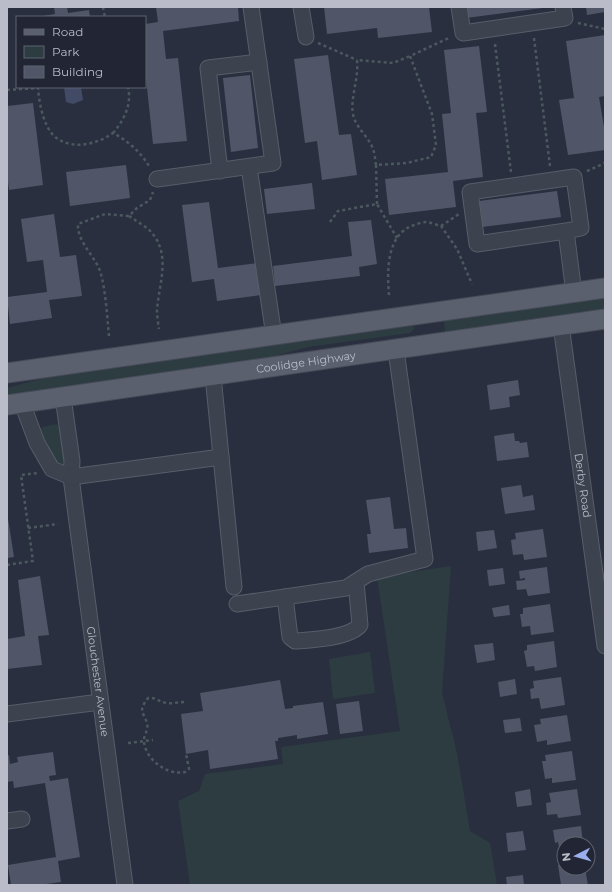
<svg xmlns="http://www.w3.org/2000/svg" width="612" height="892" font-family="Montserrat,sans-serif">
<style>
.green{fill:#2c3c41}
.water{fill:#414b66}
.building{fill:#505667}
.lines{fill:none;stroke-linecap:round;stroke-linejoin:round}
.minor-casing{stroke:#585d69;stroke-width:17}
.major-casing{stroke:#474b58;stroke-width:21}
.path{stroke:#4b595f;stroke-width:2.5;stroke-dasharray:3 3;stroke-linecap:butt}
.minor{stroke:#3d424f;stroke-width:15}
.major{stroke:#5b606f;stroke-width:19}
.labels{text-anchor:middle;stroke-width:3.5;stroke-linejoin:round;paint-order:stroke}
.street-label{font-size:11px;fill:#babdc9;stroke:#222634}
</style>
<rect width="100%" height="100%" fill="#292f3f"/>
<!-- green -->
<path class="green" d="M 605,297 L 605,312 L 445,334 L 444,320 Z
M 411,326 L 415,328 L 410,333 L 308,347 L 259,360 L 7,397 L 7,388 L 51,376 Z
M 57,424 L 59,427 L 64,461 L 62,466 L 58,464 L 40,431 L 42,427 Z
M 451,566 L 442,693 L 457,753 L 470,831 L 490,843 L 497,885 L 190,885 L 178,801 L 199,791 L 205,774 L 283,764 L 281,747 L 400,731 L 377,577 Z
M 370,652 L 375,693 L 333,699 L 329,659 Z"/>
<!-- water -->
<path class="water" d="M 64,87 L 81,87 L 83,100 L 73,104 L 66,102 Z"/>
<!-- building -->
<path class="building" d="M 54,7 L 67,7 L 68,13 L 89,10 L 90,17 L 37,17 L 55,14 Z
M 156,7 L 238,7 L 239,21 L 163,31 L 166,59 L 178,58 L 187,141 L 153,144 L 145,69 L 145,24 L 158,22 Z
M 324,7 L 429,7 L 432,32 L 378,38 L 377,28 L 327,34 Z
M 465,7 L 543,7 L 543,8 L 466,18 Z
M 586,7 L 605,7 L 605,12 L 587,15 Z
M 605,35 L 605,96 L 599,97 L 605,133 L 605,150 L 568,155 L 559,100 L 574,98 L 566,41 Z
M 479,46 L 487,112 L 476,113 L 483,177 L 453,181 L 456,207 L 389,215 L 385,179 L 448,172 L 442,114 L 451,113 L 444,50 Z
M 328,55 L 339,135 L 351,134 L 357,175 L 322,180 L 317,141 L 305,143 L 294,59 Z
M 250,75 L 258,148 L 231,152 L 223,78 Z
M 33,103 L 43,185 L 9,190 L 7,174 L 7,106 Z
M 126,165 L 130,198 L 70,206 L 66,172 Z
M 312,183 L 315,209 L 267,214 L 264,189 Z
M 557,191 L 561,217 L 482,227 L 479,201 Z
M 209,202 L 218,268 L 257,263 L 261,295 L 217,301 L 214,279 L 192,282 L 182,205 Z
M 54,214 L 60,257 L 76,255 L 82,296 L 49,300 L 52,318 L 10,324 L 7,297 L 47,292 L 43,260 L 27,262 L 21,219 Z
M 371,220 L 377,264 L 359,267 L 360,276 L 275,286 L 273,266 L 352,256 L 348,222 Z
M 518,380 L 520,395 L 509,397 L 510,407 L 490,410 L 487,385 Z
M 514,433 L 515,441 L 519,441 L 520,443 L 527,442 L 529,457 L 497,461 L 494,436 Z
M 521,485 L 523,497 L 533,495 L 535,510 L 505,514 L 501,488 Z
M 390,497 L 394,529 L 406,528 L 408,548 L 369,553 L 367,534 L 371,534 L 366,500 Z
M 7,512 L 14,557 L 7,558 Z
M 543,529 L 547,557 L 524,560 L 523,554 L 513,555 L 511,540 L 516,539 L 515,533 Z
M 494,530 L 497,548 L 478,551 L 476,532 Z
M 547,567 L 550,593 L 528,596 L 526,589 L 517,590 L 516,581 L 525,580 L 525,578 L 520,579 L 519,571 Z
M 503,568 L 505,584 L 489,586 L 487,570 Z
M 40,576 L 49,635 L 38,636 L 42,665 L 7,669 L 7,639 L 25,636 L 18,580 Z
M 550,604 L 554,632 L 531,635 L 530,626 L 522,627 L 520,614 L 523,614 L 523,608 Z
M 509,605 L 510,615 L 494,617 L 492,608 Z
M 554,641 L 557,667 L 535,671 L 534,666 L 527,667 L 524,651 L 527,650 L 527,645 Z
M 493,643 L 495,660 L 477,663 L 474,645 Z
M 561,677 L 565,705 L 541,709 L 539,698 L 531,699 L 530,689 L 534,688 L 533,681 Z
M 515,679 L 517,694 L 500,697 L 498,682 Z
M 280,680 L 285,709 L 293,708 L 293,706 L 323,702 L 328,734 L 297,739 L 297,735 L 278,738 L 278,741 L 275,741 L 278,759 L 210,769 L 208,750 L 186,754 L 181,714 L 203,711 L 200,693 Z
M 359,701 L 363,731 L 340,734 L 336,704 Z
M 567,715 L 571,741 L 547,745 L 547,740 L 537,742 L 534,725 L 541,724 L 540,719 Z
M 520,718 L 522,731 L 505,733 L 503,720 Z
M 572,751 L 576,780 L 552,783 L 552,778 L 545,779 L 542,761 L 546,761 L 545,755 Z
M 53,752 L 56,775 L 49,776 L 50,781 L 68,778 L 80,857 L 58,861 L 61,882 L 39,885 L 11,885 L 8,865 L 56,857 L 45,783 L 14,788 L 13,781 L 7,782 L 7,756 L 9,755 L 10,764 L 18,762 L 17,757 Z
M 530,789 L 532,805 L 517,807 L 515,792 Z
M 577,789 L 581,815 L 558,818 L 557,814 L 547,815 L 546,803 L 551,802 L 549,793 Z
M 581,826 L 583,844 L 564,844 L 564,857 L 561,858 L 558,842 L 555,843 L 553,830 Z
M 523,831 L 526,850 L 508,852 L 506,833 Z
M 564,864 L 564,868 L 585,868 L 588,885 L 561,885 L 558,865 Z
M 523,875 L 524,885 L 507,885 L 506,877 Z"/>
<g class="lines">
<!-- minor casing -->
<g class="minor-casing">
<g id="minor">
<path d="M 301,7 L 306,37"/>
<path d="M 459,7 L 463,33 L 565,18 L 563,7"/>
<path d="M 249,167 L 274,336"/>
<path d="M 220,171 L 208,68 L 259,62"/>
<path d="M 157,179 L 273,163 L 251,7"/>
<path d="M 566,231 L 477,244 L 470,192 L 574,177 L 581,228 L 566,231 L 574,293"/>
<path id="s1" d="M 561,325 L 605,646"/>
<path d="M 213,376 L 234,587"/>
<path id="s2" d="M 63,397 L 72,461 L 71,477 L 125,885"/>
<path d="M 22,403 L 37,443 L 52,469 L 71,477"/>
<path d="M 71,477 L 221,457"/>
<path d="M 285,597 L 290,637 L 295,641 C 311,640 350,638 360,625 L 356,582"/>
<path d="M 237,604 L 346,588 L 368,574 L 425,559 L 396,350"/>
<path d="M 7,714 L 100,702"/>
<path d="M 7,821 L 22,819"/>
</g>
</g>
<!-- major casing -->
<g class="major-casing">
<g id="major">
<path d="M 7,373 L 605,288"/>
<path id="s3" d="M 7,405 L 605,319"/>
</g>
</g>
<!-- path -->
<path class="path" d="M 103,7 L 105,17
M 578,23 L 605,29
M 534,38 L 550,166
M 318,43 L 357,60
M 495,44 L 511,172
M 7,90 L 38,88 C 39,102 43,124 53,135 C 70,151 96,145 113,133 C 128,141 142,153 150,168
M 113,133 C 124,120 132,105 128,87
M 376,165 C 375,160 375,154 373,149 C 369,137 355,127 353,114 C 350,98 359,79 357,60 L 393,63 L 410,56
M 587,171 L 605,163
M 377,204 L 376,165 L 407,163 L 431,157 L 436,145 L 432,114 L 410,56 L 449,38
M 129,216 C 135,220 141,224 147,228 C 173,251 159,282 157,310 C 157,316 158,323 159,329
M 330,222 L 338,211 L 377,204 L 397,238
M 441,226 L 459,214
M 389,295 C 387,272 386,234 414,225 C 417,224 422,222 426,222 C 430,222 436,225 441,226 L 457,249 L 472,284
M 109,336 C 107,316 106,294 101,274 C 96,256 77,243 78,224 L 105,214 L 129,216 L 137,208 L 150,200 L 153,192
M 28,528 L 58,524
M 7,565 L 33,561 L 21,475 L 38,473
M 184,702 C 178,702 172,704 167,703 C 159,702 156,697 148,698 C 138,711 143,711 147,723 C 149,730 143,736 144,742 C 146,760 168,776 185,772 L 189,769 L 186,754
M 128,743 L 153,740"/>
<!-- minor -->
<use href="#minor" class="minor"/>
<!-- major -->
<use href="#major" class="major"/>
</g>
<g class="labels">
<!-- street labels -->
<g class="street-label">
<text dy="4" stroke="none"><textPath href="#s3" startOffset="302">Coolidge Highway</textPath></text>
<text dy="4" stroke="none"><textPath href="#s1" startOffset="162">Derby Road</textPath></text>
<text dy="4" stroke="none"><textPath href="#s2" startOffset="287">Glouchester Avenue</textPath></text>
</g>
</g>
<!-- border -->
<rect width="612" height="892" fill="none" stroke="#babdc9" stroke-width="16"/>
<!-- legend -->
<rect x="16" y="16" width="130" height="72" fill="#222634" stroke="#5f6270"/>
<rect x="24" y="29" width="20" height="6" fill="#5b606f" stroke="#5f6270"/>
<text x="52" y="36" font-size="12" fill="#babdc9">Road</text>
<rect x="24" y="46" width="20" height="12" fill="#2c3c41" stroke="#5f6270"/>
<text x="52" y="56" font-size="12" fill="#babdc9">Park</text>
<rect x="24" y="66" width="20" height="12" fill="#505667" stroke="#5f6270"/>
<text x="52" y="76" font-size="12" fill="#babdc9">Building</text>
<!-- north arrow -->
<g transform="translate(576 856) rotate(264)"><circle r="19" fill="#222634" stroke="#5f6270"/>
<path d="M0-3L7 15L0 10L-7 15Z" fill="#9baeed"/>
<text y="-6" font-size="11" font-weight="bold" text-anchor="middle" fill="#babdc9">N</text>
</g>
</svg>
